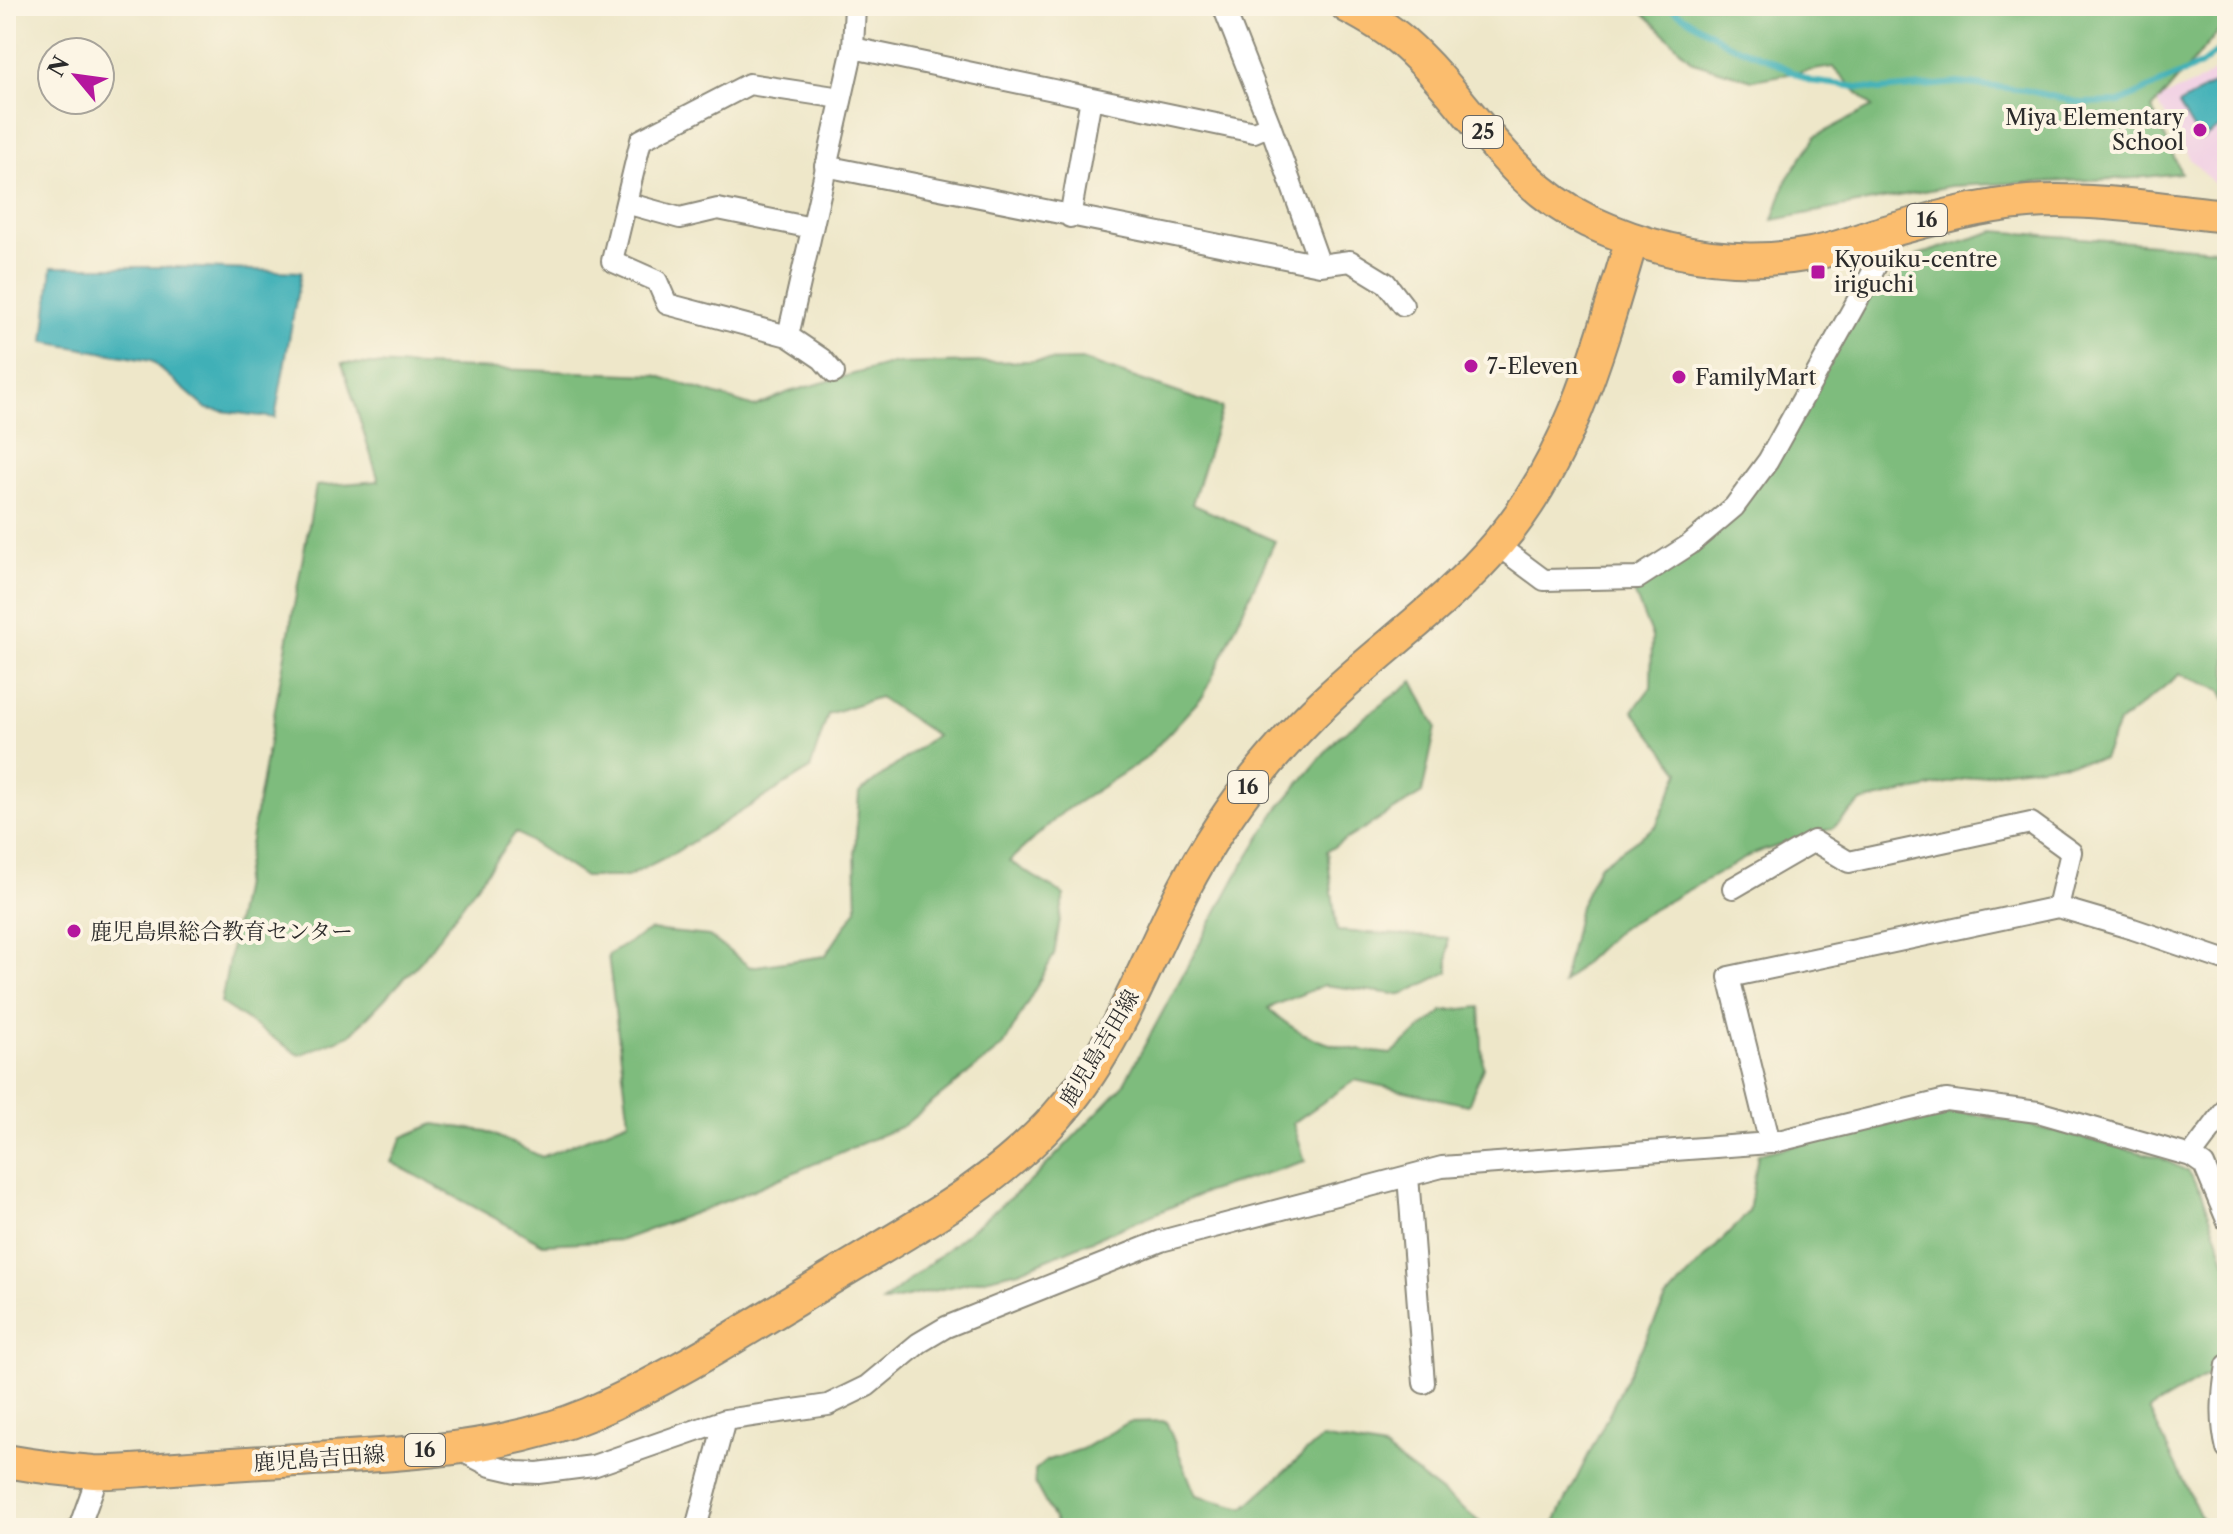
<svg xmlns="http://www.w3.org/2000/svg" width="2233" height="1534" font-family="'Libre Caslon Text','Noto Serif JP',serif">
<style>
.built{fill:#f1d0e4}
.forest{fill:#7ebc7d;stroke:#547454;stroke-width:2}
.water{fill:#3fb0b7;stroke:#356e71;stroke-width:2}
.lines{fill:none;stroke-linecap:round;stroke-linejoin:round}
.stream{stroke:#3fb0b7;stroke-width:6}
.minor-casing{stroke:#8c897a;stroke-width:24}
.primary-casing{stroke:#8c897a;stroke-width:36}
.minor{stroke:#fff;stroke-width:20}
.primary{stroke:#fbbd6e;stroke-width:32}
.poi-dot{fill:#b5179e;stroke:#fcf5e5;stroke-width:3}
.labels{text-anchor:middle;stroke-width:8;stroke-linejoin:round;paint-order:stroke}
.shield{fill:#fcf5e5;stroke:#6a6863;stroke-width:2}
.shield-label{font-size:20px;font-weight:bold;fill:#2b2b2b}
.poi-label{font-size:22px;fill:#2b2b2b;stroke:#fcf5e5;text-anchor:start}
.street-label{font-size:22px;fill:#2b2b2b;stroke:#fcf5e5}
</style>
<rect width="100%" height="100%" fill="#fcf5e5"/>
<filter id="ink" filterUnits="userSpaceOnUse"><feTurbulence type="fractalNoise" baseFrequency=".0125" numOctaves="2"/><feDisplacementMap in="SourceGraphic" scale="16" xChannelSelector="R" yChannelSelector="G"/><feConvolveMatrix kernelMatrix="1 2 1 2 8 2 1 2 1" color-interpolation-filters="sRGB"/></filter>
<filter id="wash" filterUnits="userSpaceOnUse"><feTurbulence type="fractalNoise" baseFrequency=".006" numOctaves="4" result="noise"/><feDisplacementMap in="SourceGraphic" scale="32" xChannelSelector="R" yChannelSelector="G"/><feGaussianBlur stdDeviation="1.8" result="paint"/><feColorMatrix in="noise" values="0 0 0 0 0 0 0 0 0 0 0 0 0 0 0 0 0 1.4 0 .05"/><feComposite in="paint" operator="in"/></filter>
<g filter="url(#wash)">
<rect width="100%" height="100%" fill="#eee7c9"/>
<!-- built -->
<path class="built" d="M 2227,62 L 2227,193 L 2223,193 L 2190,159 L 2156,100 L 2201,81 Z"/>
<!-- forest -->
<path class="forest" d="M 1637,6 L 2227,6 L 2227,22 L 2152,109 L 2181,173 L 2136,178 L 1951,186 L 1773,220 L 1787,179 L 1816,136 L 1872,107 L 1833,67 L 1752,80 L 1693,62 Z
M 1995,231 L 2227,250 L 2227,701 L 2221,690 L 2180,674 L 2118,724 L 2103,759 L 2006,770 L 1861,802 L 1833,828 L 1753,854 L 1620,928 L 1563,983 L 1580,906 L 1599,866 L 1656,826 L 1680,772 L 1633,711 L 1651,687 L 1652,637 L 1634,592 L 1707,542 L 1866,304 L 1918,255 Z
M 1083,360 L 1222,408 L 1192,504 L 1275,541 L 1204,695 L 1145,759 L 1063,812 L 1009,861 L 1064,895 L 1054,955 L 1004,1045 L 903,1126 L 734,1198 L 622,1240 L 543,1244 L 391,1162 L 403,1137 L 434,1124 L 486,1131 L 542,1157 L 629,1121 L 608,955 L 650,930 L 709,936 L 750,967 L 825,956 L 857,909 L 855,853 L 859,793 L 936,735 L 879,697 L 828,714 L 810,769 L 676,852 L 627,877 L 585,877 L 516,832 L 422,960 L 350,1035 L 299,1055 L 221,1003 L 316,486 L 379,481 L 342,363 L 655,375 L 754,407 L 789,392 L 890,364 Z
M 1413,681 L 1436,727 L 1422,793 L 1327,851 L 1337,931 L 1448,938 L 1448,972 L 1402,995 L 1324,985 L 1268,1008 C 1307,1045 1341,1048 1391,1054 L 1443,1011 L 1480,1007 L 1483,1067 L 1468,1105 L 1355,1080 L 1293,1123 L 1305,1161 L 1204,1193 L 1019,1271 L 881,1303 L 1032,1180 L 1122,1087 L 1238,873 L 1277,810 L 1338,737 Z
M 1945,1110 L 2012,1121 L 2159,1157 L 2187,1171 L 2202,1193 L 2227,1265 L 2227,1340 L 2211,1373 L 2149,1410 L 2206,1528 L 1552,1528 L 1666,1299 L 1749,1212 L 1758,1154 Z
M 1166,1421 L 1196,1496 L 1244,1508 L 1322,1438 L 1384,1449 L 1488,1528 L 1055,1528 L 1058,1526 L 1035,1484 L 1035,1470 L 1046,1461 L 1082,1449 L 1129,1422 Z"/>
<!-- water -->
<path class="water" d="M 2227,75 L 2227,108 L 2225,110 L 2227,123 L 2200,140 L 2179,105 Z
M 52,267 L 174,267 L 301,272 L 275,418 L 207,409 L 151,361 L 44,342 Z"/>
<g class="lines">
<!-- stream -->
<path class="stream" d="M 1667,6 L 1728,44 L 1768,59 L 1810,81 L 1880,90 L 1958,83 L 2025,90 L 2081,103 L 2120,102 L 2202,64 L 2227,44"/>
</g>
</g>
<g filter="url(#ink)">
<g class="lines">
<!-- minor casing -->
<g class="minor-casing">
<path id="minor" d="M 1223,6 L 1270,125 L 1320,265
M 853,48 L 1254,132 L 1270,125
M 825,166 L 1320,265 L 1350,261 L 1386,283 L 1403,305
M 626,203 L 680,218 L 718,209 L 812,228
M 1070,217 L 1091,98
M 788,336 L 667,304 L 657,281 L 612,261 L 641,140 L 749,84 L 841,98
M 834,373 L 822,359 L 788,336 L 853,48 L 855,6
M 1497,545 L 1544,580 L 1638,578 L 1689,545 L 1734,507 L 1768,461 L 1866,285 L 1894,230
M 1733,888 L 1814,841 L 1849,862 L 2031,823 L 2071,852 L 2058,907
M 1770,1143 L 1729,977 L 2058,907 L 2133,929 L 2227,961
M 2191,1156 L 2227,1108
M 1408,1176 L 1424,1383
M 2227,1365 C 2222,1394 2220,1420 2227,1449
M 458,1449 L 491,1466 L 517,1472 L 538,1473 L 593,1466 L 725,1420 L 828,1405 L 867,1386 L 919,1343 L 946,1327 L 1161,1241 L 1442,1167 L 1770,1143 L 1946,1100 L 2038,1112 L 2191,1156 L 2204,1165 L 2227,1220
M 79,1528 L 99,1472
M 696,1528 L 725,1420"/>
</g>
<!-- primary casing -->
<g class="primary-casing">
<path id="primary" d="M 1347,6 C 1366,16 1386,27 1403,42 C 1469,100 1505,181 1588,221 C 1659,254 1734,268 1811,254 C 1833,250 1854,242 1875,235 C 1925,221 1976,206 2028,202 C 2089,197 2166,210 2227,216
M 6,1461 C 35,1466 65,1470 94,1472 C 116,1473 139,1470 161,1469 C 201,1466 242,1463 283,1461 C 384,1454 494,1454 589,1414 C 677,1376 759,1321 841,1272 C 917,1226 996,1184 1056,1117 C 1111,1056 1140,976 1176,904 C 1197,861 1223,820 1252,782 C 1275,753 1300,725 1327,700 C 1384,646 1449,602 1499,542 C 1571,458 1601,343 1632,239"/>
</g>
<!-- minor -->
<use href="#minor" class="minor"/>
<!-- primary -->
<use href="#primary" class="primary"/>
</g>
</g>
<!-- markers -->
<g class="poi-dot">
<circle cx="2200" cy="130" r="8"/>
<rect x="1810" y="264" width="16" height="16" rx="4"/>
<circle cx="1471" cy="366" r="8"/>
<circle cx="1679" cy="377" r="8"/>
<circle cx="74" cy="931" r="8"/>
</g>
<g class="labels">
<!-- shield labels -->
<g class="shield">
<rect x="1463" y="116" width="40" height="32" rx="6"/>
<rect x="1907" y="204" width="40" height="32" rx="6"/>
<rect x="1228" y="771" width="40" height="32" rx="6"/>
<rect x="405" y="1434" width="40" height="32" rx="6"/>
</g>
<g class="shield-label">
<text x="1483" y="139">25</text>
<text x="1927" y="227">16</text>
<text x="1248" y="794">16</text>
<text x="425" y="1457">16</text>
</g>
<!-- poi labels -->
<g class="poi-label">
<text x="2184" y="125" text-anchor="end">Miya Elementary<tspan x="2184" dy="25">School</tspan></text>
<text x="1834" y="267">Kyouiku-centre<tspan x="1834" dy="25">iriguchi</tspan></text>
<text x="1487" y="374">7-Eleven</text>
<text x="1695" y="385">FamilyMart</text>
<text x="90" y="939">鹿児島県総合教育センター</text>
</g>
<!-- street labels -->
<g class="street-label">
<text transform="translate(1099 1048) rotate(-59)" y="8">鹿児島吉田線</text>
<text transform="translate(319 1458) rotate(-4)" y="8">鹿児島吉田線</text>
</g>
</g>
<!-- margin -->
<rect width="2233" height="1534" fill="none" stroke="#fcf5e5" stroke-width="32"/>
<!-- north arrow -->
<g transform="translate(76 76) rotate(299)"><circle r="38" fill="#fcf5e5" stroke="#a8a49b" stroke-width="2"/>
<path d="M0-6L14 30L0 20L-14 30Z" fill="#b5179e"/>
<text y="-12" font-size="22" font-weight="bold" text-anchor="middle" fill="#2b2b2b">N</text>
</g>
</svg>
